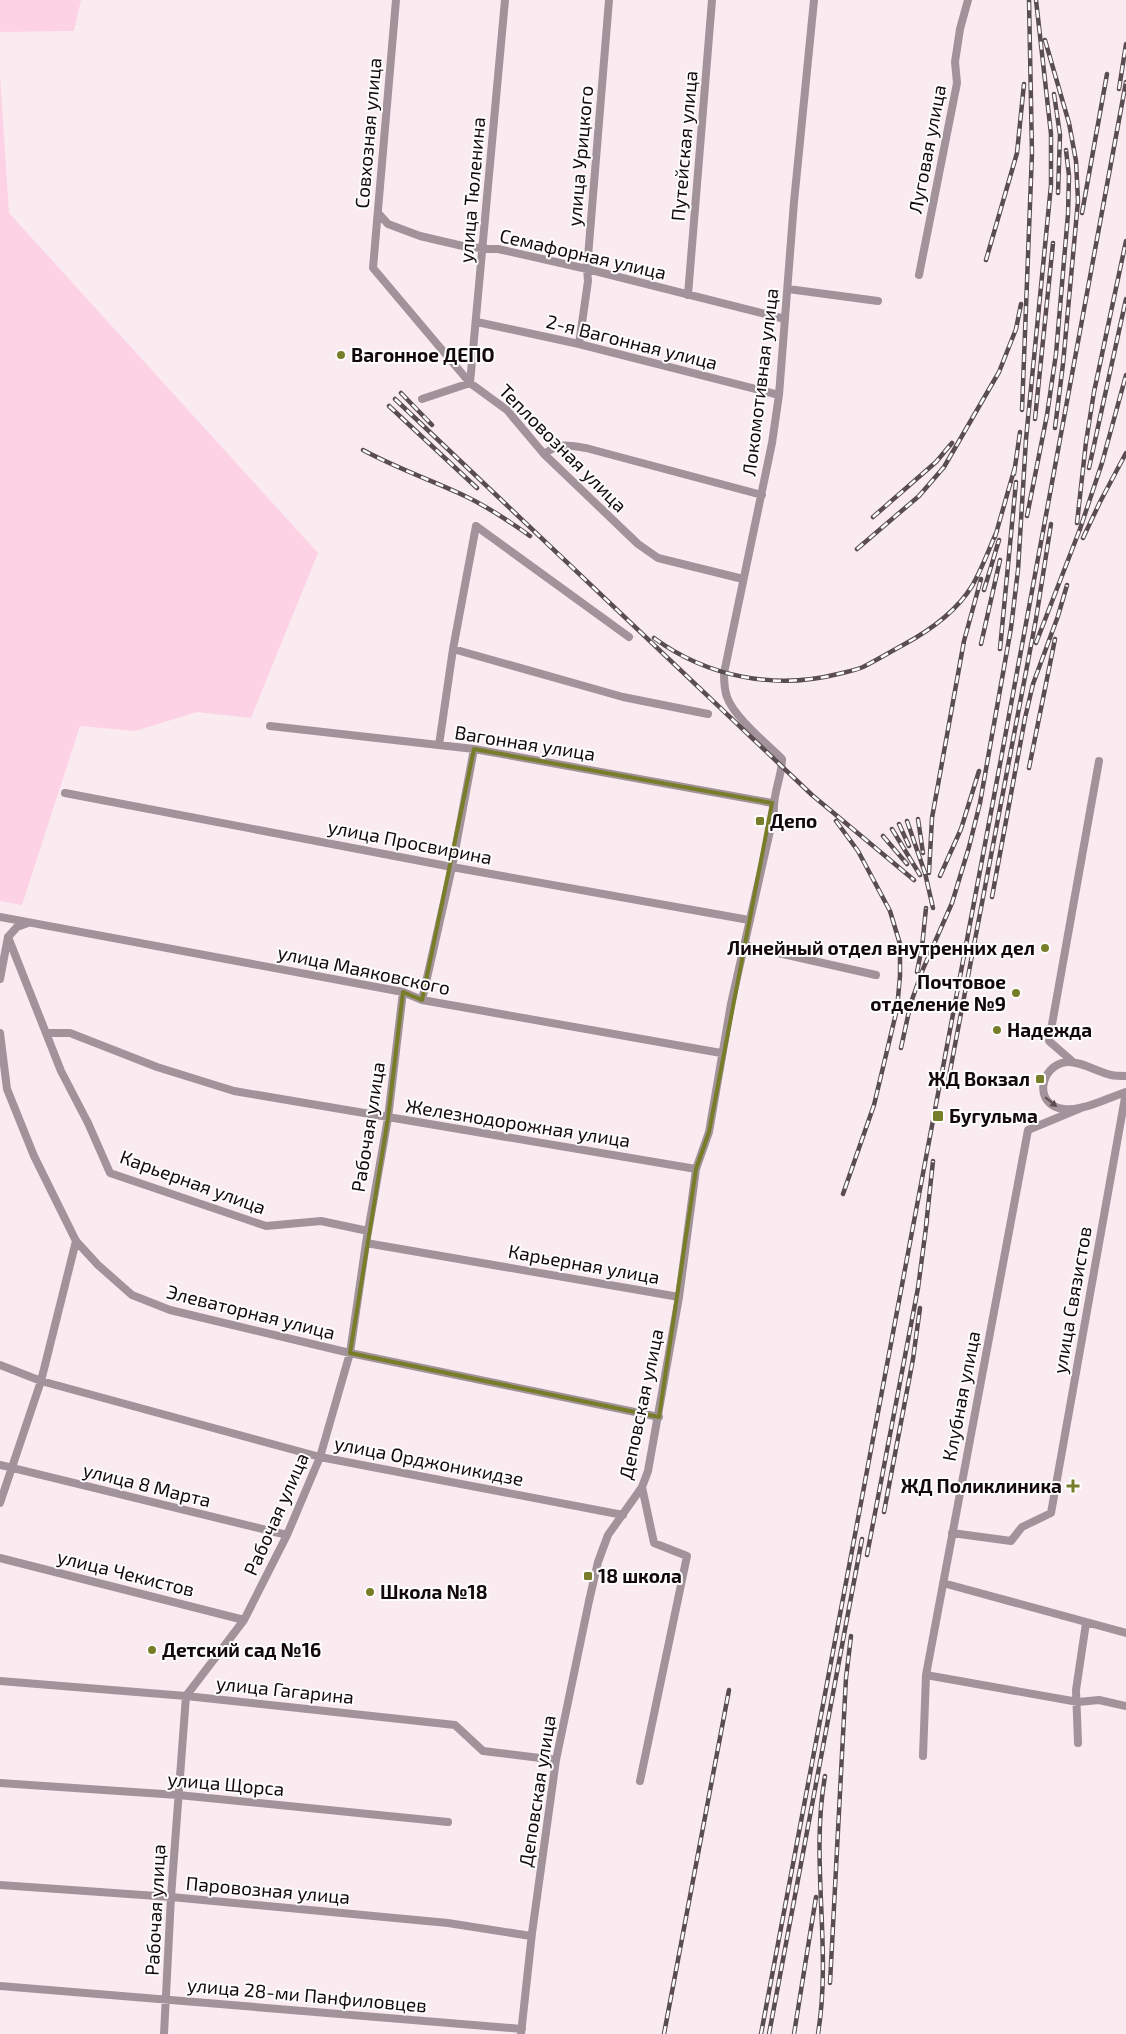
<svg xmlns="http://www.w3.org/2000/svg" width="1126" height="2034" font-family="'Exo 2',sans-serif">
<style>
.green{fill:#fdd2e4}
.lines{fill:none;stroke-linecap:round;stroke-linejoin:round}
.minor{stroke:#a29299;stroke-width:8}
.rail-casing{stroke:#594d52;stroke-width:4.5}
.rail{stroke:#fdfdfd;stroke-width:2.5;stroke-dasharray:8;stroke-linecap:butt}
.oneway{fill:#5a4d53}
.marked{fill:none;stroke:#777d28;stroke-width:4;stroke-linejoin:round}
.poi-dot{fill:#777d28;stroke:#fdfdfd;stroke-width:2}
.labels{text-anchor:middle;stroke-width:4;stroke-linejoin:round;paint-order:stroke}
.street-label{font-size:19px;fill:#13080d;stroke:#fdfdfd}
.poi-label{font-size:19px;font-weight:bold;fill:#13080d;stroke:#fdfdfd;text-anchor:start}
</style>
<rect width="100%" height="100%" fill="#faebf1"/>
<!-- green -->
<path class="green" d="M 0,0 L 81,0 L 74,31 L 0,32 Z
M 0,75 L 9,213 L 318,553 L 251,718 L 197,712 L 135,731 L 80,726 L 22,905 L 0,901 Z"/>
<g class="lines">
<!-- minor -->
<path class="minor" d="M 396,0 L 373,268 L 470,383 L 507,410 L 544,454 L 638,544 L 658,558 L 743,579
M 378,213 L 388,224 L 420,236 L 467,247 L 498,249 L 587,269 L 785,319
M 919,275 L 957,83 L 955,62 L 960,29 L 968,0
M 788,289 L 878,301
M 688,295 L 712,0
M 477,322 L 579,344 L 779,395
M 579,344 L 588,281 L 587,269 L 609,0
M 422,399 L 470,383 L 505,0
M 544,454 C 561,442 566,445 586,448 L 762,495
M 453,649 L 476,526 L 629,637
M 270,726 L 474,749 L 772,803
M 439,745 L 453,649 L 623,697 L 708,714
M 65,793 L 452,867 L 749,920
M 0,917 L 403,992 L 422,1000 L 721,1053
M 8,937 L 61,1071 L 88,1123 L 110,1173 L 266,1226 L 321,1221 L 368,1231
M 743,945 L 876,975
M 0,979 L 8,937 L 17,927 L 28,923
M 422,1000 L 452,867 L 474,749
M 0,1033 L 7,1089 L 34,1156 L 76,1241 L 98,1265 L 132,1295 L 170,1310 L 350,1353 L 659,1417
M 47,1033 L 70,1033 L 157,1067 L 234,1091 L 696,1169
M 1073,1062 L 1049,1041 L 1099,761
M 1126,1076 C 1121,1076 1116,1076 1111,1075 C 1097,1072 1081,1061 1067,1062 C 1039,1065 1033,1106 1064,1109 C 1084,1111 1107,1098 1126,1092
M 366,1243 L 679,1297
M 0,1365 L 41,1381 L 320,1457 L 623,1515
M 0,1465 L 287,1535
M 0,1503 L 41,1381 L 76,1241
M 952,1533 L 1011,1541 L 1022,1527 L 1051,1513 L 1126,1092
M 0,1558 L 244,1620
M 943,1583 L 1126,1633
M 926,1675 L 1078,1702 L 1099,1700 L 1126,1706
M 0,1681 L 186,1696 L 455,1725 L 483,1751 L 556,1760
M 1078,1743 L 1076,1690 L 1086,1623
M 923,1756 L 926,1675 L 1028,1130 L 1081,1108
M 640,1781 L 687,1556 L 654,1543 L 642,1487
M 0,1783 L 178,1795 L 448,1822
M 0,1885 L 171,1897 L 448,1923 L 531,1936
M 0,1986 L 522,2029
M 164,2034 L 171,1897 L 186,1696 L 244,1620 L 287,1535 L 320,1457 L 350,1353 L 366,1243 L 388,1118 L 403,992
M 521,2034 L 532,1933 L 556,1760 L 589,1601 L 598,1562 L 608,1535 L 642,1487 L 648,1471 L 679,1297 L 696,1169 L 709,1132 L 731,1004 L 774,813 C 772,794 782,778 782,759 C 767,744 734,717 727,697 C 724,689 724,682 724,673 L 772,443 L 779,395 L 794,202 L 814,0"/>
<!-- rail casing -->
<g class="rail-casing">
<path id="rail" d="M 1045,40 L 1069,123 L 1076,161 L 1078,201 L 1063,364 L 1055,428
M 1119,89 L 1126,44
M 1054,94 L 1060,135 L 1058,193
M 1082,213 L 1107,74
M 986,260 L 1017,153 L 1024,84
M 401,393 L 432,425
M 395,399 L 812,795 L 914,880
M 389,406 L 477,488
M 1022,410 L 1032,153 L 1029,0
M 1035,419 L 1053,243
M 363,450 C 396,468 431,480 465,496 C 488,507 509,521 530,536
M 1089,468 L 1126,299
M 1014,474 L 1020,432
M 1027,516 L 1047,415 L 1056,354 L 1068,214 L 1069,176 L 1066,150
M 873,517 L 936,462 L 952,443
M 1077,523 L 1086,442 L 1094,392 L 1126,241
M 995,537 L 1015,467
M 1083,538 L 1100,502 L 1126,453
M 857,549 L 919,496 L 944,467 L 999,372 L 1016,329 L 1021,304
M 984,590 L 999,540
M 654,638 C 707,677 775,690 838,674 C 846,672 856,670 863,667 C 877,660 890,652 903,645 C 929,631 956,612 972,586 C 982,569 989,549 997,531
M 1036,643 L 1080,529 L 1102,463 L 1126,375
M 981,644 L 1000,560
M 1000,649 L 1016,482
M 1029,768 L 1055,639
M 918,819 L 923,853
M 836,821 L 858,851 L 890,911 L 900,944 L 900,976 L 897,1009 L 874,1105 L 843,1194
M 907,821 L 925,873 L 933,908
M 899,824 L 909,846
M 892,829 L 920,875
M 883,836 L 907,864
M 929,873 L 932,818 L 964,641 L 981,579
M 940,876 L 961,829 L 979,771
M 992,897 L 1025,718 L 1033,684 L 1058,616 L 1067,585
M 917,972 L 922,947 L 926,908
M 909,1008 L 923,969 L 952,903 L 969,847 L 980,803 L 1011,628 L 1018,570 L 1026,439 L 1051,185 L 1051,134 L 1036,0
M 901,1048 L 911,1002
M 947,1087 L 1036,619 L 1051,524
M 926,1226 L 933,1161
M 884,1512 L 913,1359 L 920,1308
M 867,1555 L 918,1288 L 927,1220
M 830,1983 L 846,1678 L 851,1636
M 664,2034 L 729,1690
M 761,2034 L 998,775 L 1126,82
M 769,2034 L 862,1539
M 794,2034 L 816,1897
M 818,2034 C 832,1948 810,1861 825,1776"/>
</g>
<!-- rail -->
<use href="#rail" class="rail"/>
</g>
<!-- one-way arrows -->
<defs><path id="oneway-solid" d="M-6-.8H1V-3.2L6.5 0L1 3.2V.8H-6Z" transform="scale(1.25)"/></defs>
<use class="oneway" href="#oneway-solid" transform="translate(1051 1102) rotate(39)"/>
<!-- marked area -->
<path class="marked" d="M 474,749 L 772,803 L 709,1132 L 696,1169 L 659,1417 L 350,1353 L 388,1118 L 403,992 L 422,1000 Z"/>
<!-- markers -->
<g class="poi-dot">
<circle cx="341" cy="355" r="5"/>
<rect x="755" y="816" width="10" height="10" rx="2.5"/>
<circle cx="1045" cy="948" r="5"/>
<circle cx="1016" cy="993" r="5"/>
<circle cx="997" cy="1030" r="5"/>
<rect x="1035" y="1074" width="10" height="10" rx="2.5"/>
<rect x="932" y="1110" width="12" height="12" rx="2.5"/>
<path d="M1070.5 1478.5h5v5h5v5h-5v5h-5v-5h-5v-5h5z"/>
<rect x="583" y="1571" width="10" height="10" rx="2.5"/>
<circle cx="370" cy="1592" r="5"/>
<circle cx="152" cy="1650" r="5"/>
</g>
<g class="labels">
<!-- street labels -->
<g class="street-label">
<text transform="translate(368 133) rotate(-85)" y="7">Совхозная улица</text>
<text transform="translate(684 146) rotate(-85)" y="7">Путейская улица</text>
<text transform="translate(927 149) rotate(-79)" y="7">Луговая улица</text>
<text transform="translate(580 156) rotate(-85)" y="7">улица Урицкого</text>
<text transform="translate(472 190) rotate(-85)" y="7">улица Тюленина</text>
<text transform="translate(583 254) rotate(13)" y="7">Семафорная улица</text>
<text transform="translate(632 342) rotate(14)" y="7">2-я Вагонная улица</text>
<text transform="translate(760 382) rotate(-83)" y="7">Локомотивная улица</text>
<text transform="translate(563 448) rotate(45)" y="7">Тепловозная улица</text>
<text transform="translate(525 743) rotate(9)" y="7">Вагонная улица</text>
<text transform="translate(410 842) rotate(11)" y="7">улица Просвирина</text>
<text transform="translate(364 970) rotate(12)" y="7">улица Маяковского</text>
<text transform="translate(518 1123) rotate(9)" y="7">Железнодорожная улица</text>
<text transform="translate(368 1127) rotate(-81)" y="7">Рабочая улица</text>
<text transform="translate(193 1182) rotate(20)" y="7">Карьерная улица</text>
<text transform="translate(584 1264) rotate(10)" y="7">Карьерная улица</text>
<text transform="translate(1072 1300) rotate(-80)" y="7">улица Связистов</text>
<text transform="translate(251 1312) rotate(14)" y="7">Элеваторная улица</text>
<text transform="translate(961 1396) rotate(-79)" y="7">Клубная улица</text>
<text transform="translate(641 1404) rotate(-78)" y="7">Деповская улица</text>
<text transform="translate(429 1461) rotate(11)" y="7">улица Орджоникидзе</text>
<text transform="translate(147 1485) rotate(14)" y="7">улица 8 Марта</text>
<text transform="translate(276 1514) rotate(-66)" y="7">Рабочая улица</text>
<text transform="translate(126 1573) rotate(14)" y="7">улица Чекистов</text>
<text transform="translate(285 1690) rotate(6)" y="7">улица Гагарина</text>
<text transform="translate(226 1784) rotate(5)" y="7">улица Щорса</text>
<text transform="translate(537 1791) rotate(-81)" y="7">Деповская улица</text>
<text transform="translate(268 1890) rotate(5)" y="7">Паровозная улица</text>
<text transform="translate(155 1910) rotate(-87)" y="7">Рабочая улица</text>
<text transform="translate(307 1995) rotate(5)" y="7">улица 28-ми Панфиловцев</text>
</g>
<!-- poi labels -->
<g class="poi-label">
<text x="351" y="362">Вагонное ДЕПО</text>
<text x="770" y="828">Депо</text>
<text x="1035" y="955" text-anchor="end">Линейный отдел внутренних дел</text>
<text x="1006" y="989" text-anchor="end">Почтовое<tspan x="1006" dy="22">отделение №9</tspan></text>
<text x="1007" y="1037">Надежда</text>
<text x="1030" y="1086" text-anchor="end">ЖД Вокзал</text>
<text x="949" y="1123">Бугульма</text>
<text x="1062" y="1493" text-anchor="end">ЖД Поликлиника</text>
<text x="598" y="1583">18 школа</text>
<text x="380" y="1599">Школа №18</text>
<text x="162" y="1657">Детский сад №16</text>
</g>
</g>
</svg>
